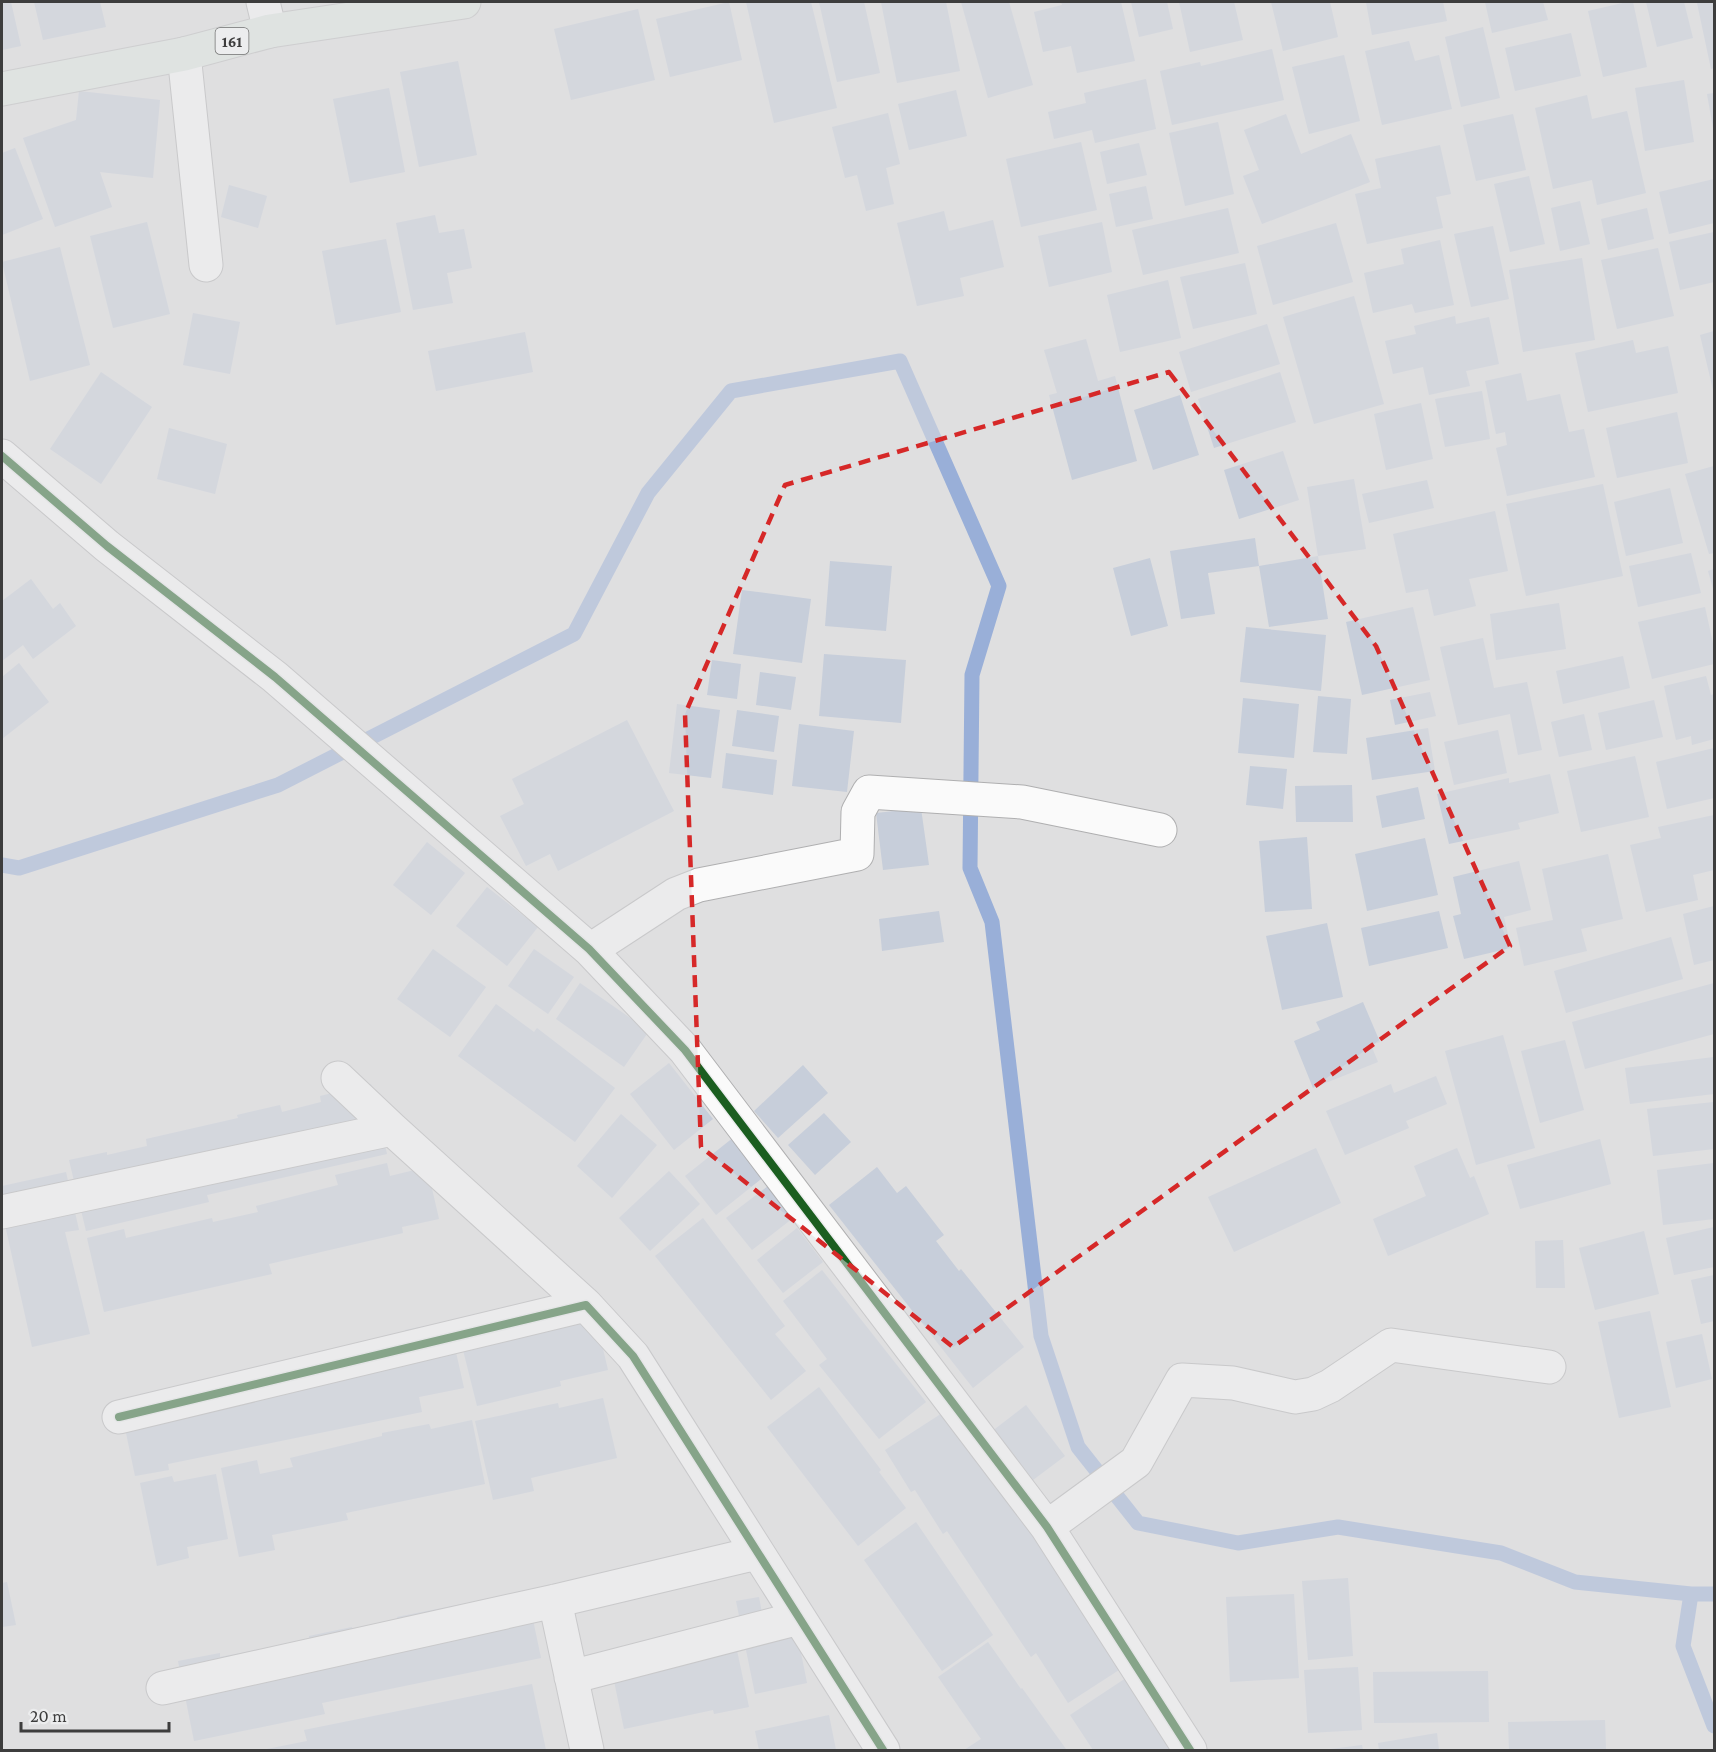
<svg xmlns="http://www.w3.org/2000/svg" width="1716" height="1752" font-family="'Crimson Pro',serif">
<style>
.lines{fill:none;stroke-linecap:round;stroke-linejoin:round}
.stream{stroke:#99afd8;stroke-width:15}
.building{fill:#c7ceda}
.street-casing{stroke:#afafb0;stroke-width:35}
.primary-casing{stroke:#bbb;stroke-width:35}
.street{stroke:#fafafa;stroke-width:33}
.primary{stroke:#dfe8e3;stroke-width:33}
.cycleway-casing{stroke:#ecedee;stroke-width:11}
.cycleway{stroke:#1b5e20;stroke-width:8}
.marked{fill:none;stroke:#d62828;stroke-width:4.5;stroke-dasharray:12 8;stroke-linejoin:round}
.labels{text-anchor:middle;stroke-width:4.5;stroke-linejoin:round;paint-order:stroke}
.shield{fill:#ecedee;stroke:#727272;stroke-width:1.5}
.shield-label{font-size:16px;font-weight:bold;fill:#3d3d3d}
</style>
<rect width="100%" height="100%" fill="#dfdfe0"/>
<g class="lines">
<!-- stream -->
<path class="stream" d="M 2,865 L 19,868 L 278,785 L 574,634 L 648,493 L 731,391 L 900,361 L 999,586 L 972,675 L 970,868 L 992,922 L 1041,1336 L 1078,1447 L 1138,1523 L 1238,1543 L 1338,1527 L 1501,1553 L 1575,1582 L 1691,1594 L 1714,1594
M 1691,1594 L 1683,1646 L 1714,1726"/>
</g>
<!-- building -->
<path class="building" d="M 2,2 L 11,2 L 21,46 L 2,50 Z
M 34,2 L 100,2 L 106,27 L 43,40 Z
M 729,2 L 742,60 L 670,77 L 656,19 Z
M 746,2 L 811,2 L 837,108 L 774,123 Z
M 819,2 L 864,2 L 880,73 L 837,82 Z
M 881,2 L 946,2 L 960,71 L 897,83 Z
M 961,2 L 1009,2 L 1033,85 L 988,98 Z
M 1061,2 L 1121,2 L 1135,61 L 1077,73 L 1071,46 L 1043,52 L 1034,12 L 1062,5 Z
M 1131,2 L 1167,2 L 1173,29 L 1139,37 Z
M 1179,2 L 1234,2 L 1243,40 L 1190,52 Z
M 1271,2 L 1330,2 L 1338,37 L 1283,51 Z
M 1366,2 L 1443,2 L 1447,21 L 1372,35 Z
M 1485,2 L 1543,2 L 1548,20 L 1492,33 Z
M 1627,2 L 1633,2 L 1647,67 L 1603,77 L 1588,11 Z
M 1646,2 L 1684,2 L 1693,38 L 1657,47 Z
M 1703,2 L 1714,2 L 1714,68 L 1711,69 L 1697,3 Z
M 638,9 L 655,80 L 571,100 L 554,29 Z
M 1483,27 L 1500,98 L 1461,107 L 1445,37 Z
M 1571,33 L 1581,76 L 1515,91 L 1505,48 Z
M 1409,41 L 1415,61 L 1439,55 L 1452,109 L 1382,125 L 1365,51 Z
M 1272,49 L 1284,100 L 1172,125 L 1160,71 L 1200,62 L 1201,66 Z
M 1344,55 L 1360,121 L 1309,134 L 1292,67 Z
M 458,61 L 477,155 L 419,167 L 400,72 Z
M 1146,79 L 1156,129 L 1095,143 L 1092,130 L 1054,139 L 1048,112 L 1086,103 L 1084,93 Z
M 1684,80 L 1694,142 L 1645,151 L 1635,88 Z
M 389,88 L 405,172 L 350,183 L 333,99 Z
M 956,90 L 967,136 L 909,150 L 898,104 Z
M 79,91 L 160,100 L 153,178 L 100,172 L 112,207 L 55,227 L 23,138 L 76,120 Z
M 1714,93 L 1714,128 L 1713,128 L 1707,94 Z
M 1587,95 L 1592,119 L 1627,111 L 1646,193 L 1597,205 L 1592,180 L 1553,189 L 1535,108 Z
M 888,113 L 900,164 L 886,168 L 894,204 L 866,211 L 857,175 L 845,178 L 832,127 Z
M 1286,114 L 1301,154 L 1351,134 L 1370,182 L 1262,224 L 1243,176 L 1259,170 L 1244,130 Z
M 1513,114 L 1526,170 L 1476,181 L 1463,125 Z
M 1218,122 L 1234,194 L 1185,206 L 1169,133 Z
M 1081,142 L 1097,210 L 1021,227 L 1006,159 Z
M 1139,143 L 1147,175 L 1107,184 L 1100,152 Z
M 1440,145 L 1451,194 L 1436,197 L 1443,228 L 1367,244 L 1355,194 L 1381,188 L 1375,159 Z
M 15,148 L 43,219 L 2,235 L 2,153 Z
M 1529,176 L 1545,244 L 1510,252 L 1494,184 Z
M 1714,179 L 1714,223 L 1669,234 L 1659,192 Z
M 229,185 L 267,196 L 258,228 L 221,217 Z
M 1146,186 L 1153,219 L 1116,227 L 1109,194 Z
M 1580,201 L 1590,244 L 1560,251 L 1551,208 Z
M 1228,208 L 1239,253 L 1143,275 L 1132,230 Z
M 1647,208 L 1654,239 L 1608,250 L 1601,219 Z
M 944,211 L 949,231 L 993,220 L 1004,267 L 960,278 L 964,296 L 917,306 L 897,223 Z
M 435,215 L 439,233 L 464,229 L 472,268 L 447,273 L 453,303 L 413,310 L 396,223 Z
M 147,222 L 170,314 L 113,328 L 90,236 Z
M 1102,222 L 1112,272 L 1049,287 L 1038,236 Z
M 1336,223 L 1353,282 L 1273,305 L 1257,246 Z
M 1493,226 L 1509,299 L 1471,307 L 1454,234 Z
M 1714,232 L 1714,282 L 1680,290 L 1669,242 Z
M 386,239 L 401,312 L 336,325 L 322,251 Z
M 1440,240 L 1454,305 L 1415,313 L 1412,304 L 1373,313 L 1364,273 L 1404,264 L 1401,249 Z
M 60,247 L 90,365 L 30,381 L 2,262 Z
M 1658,248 L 1674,316 L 1617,329 L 1601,260 Z
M 1582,258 L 1595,340 L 1523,352 L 1509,270 Z
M 1245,263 L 1257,314 L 1193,329 L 1180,277 Z
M 1168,280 L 1181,338 L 1120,352 L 1107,295 Z
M 1354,296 L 1384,404 L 1314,424 L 1283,317 Z
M 193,313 L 240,322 L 230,374 L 183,365 Z
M 1455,316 L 1456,324 L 1489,317 L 1499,364 L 1466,371 L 1470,386 L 1429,395 L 1423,367 L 1393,374 L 1385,341 L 1416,334 L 1414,326 Z
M 1267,324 L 1280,364 L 1191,392 L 1179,352 Z
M 1714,331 L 1714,394 L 1700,335 Z
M 525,332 L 533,372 L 436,391 L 428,351 Z
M 1086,339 L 1098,381 L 1115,376 L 1137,461 L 1072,480 L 1049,395 L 1057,393 L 1044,350 Z
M 1633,340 L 1636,353 L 1668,346 L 1678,393 L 1588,412 L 1575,353 Z
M 101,372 L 152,407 L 101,484 L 50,449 Z
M 1280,372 L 1296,422 L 1214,448 L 1198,399 Z
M 1521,373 L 1527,401 L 1560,394 L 1569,432 L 1584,429 L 1595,477 L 1507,496 L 1496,448 L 1507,445 L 1505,432 L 1496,434 L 1485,381 Z
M 1482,391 L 1490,439 L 1445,447 L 1435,399 Z
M 1180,395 L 1199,455 L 1153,470 L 1134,410 Z
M 1421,403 L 1433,459 L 1386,470 L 1374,414 Z
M 1677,412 L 1688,463 L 1617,478 L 1606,428 Z
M 169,428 L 227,444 L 215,494 L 157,479 Z
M 1283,451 L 1299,500 L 1239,519 L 1224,470 Z
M 1714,466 L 1714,553 L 1709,554 L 1685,474 Z
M 1354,479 L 1366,549 L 1318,556 L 1307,487 Z
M 1427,480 L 1434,508 L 1369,523 L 1362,494 Z
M 1603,484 L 1623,576 L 1526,596 L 1506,504 Z
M 1670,488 L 1683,543 L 1626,556 L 1614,502 Z
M 1495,511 L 1508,571 L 1469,579 L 1476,606 L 1434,616 L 1428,589 L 1406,593 L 1393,534 Z
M 1255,538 L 1259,566 L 1208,573 L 1215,614 L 1181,619 L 1170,551 Z
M 1691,553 L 1701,593 L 1638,607 L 1629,566 Z
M 1318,556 L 1328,619 L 1269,627 L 1259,566 Z
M 1150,558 L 1168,626 L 1131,636 L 1113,568 Z
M 830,561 L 892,566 L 886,631 L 825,626 Z
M 1714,569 L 1714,592 L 1708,571 Z
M 31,579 L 53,609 L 60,603 L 76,626 L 33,659 L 23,645 L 2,661 L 2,601 Z
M 742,590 L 811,599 L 802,663 L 733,654 Z
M 1559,603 L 1566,649 L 1496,660 L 1490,614 Z
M 1413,607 L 1430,680 L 1362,695 L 1346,622 Z
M 1705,607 L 1714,648 L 1714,664 L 1652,679 L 1638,622 Z
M 1246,627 L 1326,635 L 1321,691 L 1240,682 Z
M 1483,638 L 1494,688 L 1527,682 L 1542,750 L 1518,755 L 1510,714 L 1458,725 L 1440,647 Z
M 824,654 L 906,660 L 901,723 L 819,716 Z
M 1623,656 L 1630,688 L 1563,704 L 1556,671 Z
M 712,660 L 741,664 L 737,699 L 707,695 Z
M 19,663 L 49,702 L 2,739 L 2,677 Z
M 760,672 L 796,677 L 791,710 L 756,705 Z
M 1706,676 L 1711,695 L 1714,694 L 1714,739 L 1692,745 L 1691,736 L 1676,740 L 1664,686 Z
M 1430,692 L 1436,716 L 1395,725 L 1390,700 Z
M 1318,696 L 1351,699 L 1347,754 L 1313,752 Z
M 1243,698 L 1299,704 L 1294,758 L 1238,753 Z
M 1654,700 L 1663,737 L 1606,750 L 1598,713 Z
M 677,704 L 720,710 L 711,778 L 669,773 Z
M 737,710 L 779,716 L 774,752 L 732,746 Z
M 1584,714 L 1592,750 L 1559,757 L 1551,722 Z
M 627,720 L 674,811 L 558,871 L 550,854 L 526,866 L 500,816 L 524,804 L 512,779 Z
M 799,724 L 854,731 L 847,792 L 792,786 Z
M 1428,728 L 1435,771 L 1372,780 L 1366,738 Z
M 1498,730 L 1507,773 L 1454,785 L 1444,742 Z
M 1714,748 L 1714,798 L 1667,809 L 1656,762 Z
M 726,753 L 777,760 L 773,795 L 722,788 Z
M 1635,756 L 1649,817 L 1581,832 L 1567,771 Z
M 1250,766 L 1287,769 L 1283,809 L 1246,805 Z
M 1550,774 L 1559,813 L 1518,823 L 1520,829 L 1449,844 L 1437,794 L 1509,778 L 1509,783 Z
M 1352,785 L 1353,822 L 1296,822 L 1295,786 Z
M 1418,787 L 1425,819 L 1382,828 L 1376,796 Z
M 921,808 L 929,865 L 883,870 L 876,813 Z
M 1714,815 L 1714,870 L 1693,875 L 1698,900 L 1646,912 L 1630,845 L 1661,838 L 1658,827 Z
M 1307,837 L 1312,909 L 1265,912 L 1259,841 Z
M 1425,838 L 1438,895 L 1367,911 L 1355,854 Z
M 427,842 L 465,873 L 431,915 L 393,885 Z
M 1608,854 L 1623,919 L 1581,929 L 1587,951 L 1524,966 L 1516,928 L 1553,920 L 1542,869 Z
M 1519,861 L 1531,910 L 1504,917 L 1511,948 L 1464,959 L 1453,916 L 1461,914 L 1453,877 Z
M 487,887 L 538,927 L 507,966 L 456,926 Z
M 1714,906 L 1714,960 L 1694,965 L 1683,914 Z
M 939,911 L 944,942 L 882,951 L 879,919 Z
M 1439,911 L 1448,948 L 1369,966 L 1361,928 Z
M 1327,923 L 1343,997 L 1282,1010 L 1266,936 Z
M 1671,937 L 1683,979 L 1566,1013 L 1554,971 Z
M 433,949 L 486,987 L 450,1037 L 397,999 Z
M 534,949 L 574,977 L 548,1014 L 508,986 Z
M 580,983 L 649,1031 L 624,1067 L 556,1019 Z
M 1714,983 L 1714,1034 L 1585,1069 L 1572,1022 Z
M 1363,1002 L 1380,1042 L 1371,1045 L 1378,1062 L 1313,1088 L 1294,1041 L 1320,1030 L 1316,1022 Z
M 496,1004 L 534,1032 L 537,1028 L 615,1088 L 575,1142 L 458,1056 Z
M 1503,1035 L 1535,1148 L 1476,1165 L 1445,1051 Z
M 1565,1040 L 1584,1110 L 1540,1123 L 1521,1051 Z
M 1714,1057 L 1714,1094 L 1630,1104 L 1625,1068 Z
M 669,1063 L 713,1119 L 674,1150 L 630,1094 Z
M 803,1065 L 828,1093 L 778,1138 L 754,1111 Z
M 1436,1076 L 1447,1104 L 1406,1121 L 1409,1128 L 1345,1155 L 1326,1111 L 1391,1084 L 1394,1093 Z
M 371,1084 L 387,1154 L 207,1195 L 209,1202 L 86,1231 L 69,1160 L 107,1152 L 107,1155 L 147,1146 L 146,1139 L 238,1118 L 237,1115 L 280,1105 L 282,1112 L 321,1102 L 320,1096 Z
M 1714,1102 L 1714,1149 L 1653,1156 L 1647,1109 Z
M 824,1113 L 851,1142 L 815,1175 L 788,1145 Z
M 621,1114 L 657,1145 L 612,1198 L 577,1166 Z
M 734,1137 L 765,1176 L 716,1215 L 685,1176 Z
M 1600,1139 L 1611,1184 L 1520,1209 L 1507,1165 Z
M 1316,1148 L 1341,1203 L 1234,1252 L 1208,1197 Z
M 1457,1148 L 1470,1178 L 1474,1176 L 1489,1214 L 1388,1256 L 1373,1219 L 1426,1196 L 1414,1166 Z
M 387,1163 L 390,1176 L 427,1167 L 439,1219 L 402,1227 L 403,1233 L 269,1264 L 272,1274 L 104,1312 L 87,1238 L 124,1229 L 126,1238 L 212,1218 L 213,1222 L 258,1212 L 256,1206 L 338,1185 L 335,1175 Z
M 1714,1163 L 1714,1219 L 1663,1225 L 1657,1170 Z
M 877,1167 L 897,1193 L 906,1186 L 944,1235 L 936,1241 L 959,1271 L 961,1269 L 1024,1347 L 973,1388 L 829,1205 Z
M 669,1171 L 700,1204 L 650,1251 L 619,1218 Z
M 66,1172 L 79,1230 L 65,1232 L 90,1334 L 32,1347 L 2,1211 L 2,1186 Z
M 768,1186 L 793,1218 L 752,1250 L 726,1218 Z
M 703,1218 L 785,1326 L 775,1334 L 806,1371 L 771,1400 L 655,1256 Z
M 1714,1227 L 1714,1267 L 1674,1275 L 1666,1238 Z
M 797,1228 L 823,1262 L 783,1293 L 757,1260 Z
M 1644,1231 L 1659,1294 L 1595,1310 L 1579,1248 Z
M 1563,1240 L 1565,1288 L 1536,1288 L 1535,1241 Z
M 822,1270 L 926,1402 L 879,1439 L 819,1365 L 827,1359 L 783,1301 Z
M 1714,1275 L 1714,1321 L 1701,1324 L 1691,1280 Z
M 1650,1311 L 1671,1407 L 1619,1418 L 1598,1322 Z
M 595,1315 L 608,1370 L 560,1381 L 561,1386 L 477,1406 L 460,1338 Z
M 449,1321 L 464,1388 L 419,1397 L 422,1412 L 168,1464 L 169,1470 L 135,1476 L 121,1409 L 409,1344 L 405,1330 Z
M 1702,1334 L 1712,1379 L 1676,1388 L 1666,1342 Z
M 819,1387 L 881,1470 L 879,1472 L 906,1508 L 858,1546 L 767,1427 Z
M 603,1398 L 617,1458 L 531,1478 L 534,1491 L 493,1500 L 475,1421 L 558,1403 L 559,1408 Z
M 1026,1405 L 1065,1456 L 1029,1483 L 991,1432 Z
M 950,1408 L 1119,1670 L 1068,1703 L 1036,1653 L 1031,1657 L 947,1531 L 943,1534 L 915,1490 L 911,1492 L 885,1450 Z
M 472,1420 L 485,1484 L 346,1513 L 348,1520 L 272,1535 L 275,1550 L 239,1557 L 221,1468 L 257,1460 L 260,1474 L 293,1467 L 290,1458 L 382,1436 L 382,1433 L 429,1424 L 431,1429 Z
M 216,1474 L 228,1539 L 187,1547 L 189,1558 L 157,1566 L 140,1483 L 172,1476 L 174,1482 Z
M 916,1522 L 993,1635 L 942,1671 L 864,1560 Z
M 1348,1578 L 1353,1656 L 1308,1660 L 1302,1581 Z
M 7,1582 L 16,1625 L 2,1627 L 2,1583 Z
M 527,1591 L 541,1658 L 322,1703 L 325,1714 L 194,1741 L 178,1661 L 220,1653 L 220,1657 L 267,1648 L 267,1650 L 309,1641 L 309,1636 L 352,1627 L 353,1632 L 399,1623 L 397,1617 Z
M 1294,1594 L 1299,1678 L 1230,1682 L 1226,1597 Z
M 759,1597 L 764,1624 L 794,1618 L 807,1683 L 755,1694 L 736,1601 Z
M 732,1627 L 749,1707 L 714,1714 L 713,1710 L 624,1729 L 608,1652 Z
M 988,1642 L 1021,1689 L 1022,1688 L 1066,1749 L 964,1750 L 981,1739 L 938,1677 Z
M 1358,1667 L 1362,1730 L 1308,1733 L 1304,1670 Z
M 1488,1671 L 1489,1722 L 1374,1723 L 1373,1672 Z
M 1126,1678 L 1173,1750 L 1093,1750 L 1070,1715 Z
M 532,1684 L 546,1750 L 262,1750 L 307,1741 L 304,1730 Z
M 829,1715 L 836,1750 L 759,1750 L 755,1731 Z
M 1605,1720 L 1606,1750 L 1509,1750 L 1508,1722 Z
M 1437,1733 L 1439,1750 L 1379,1750 L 1378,1743 Z
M 1362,1745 L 1363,1750 L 1331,1750 L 1331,1749 Z"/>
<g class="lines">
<!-- street casing -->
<g class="street-casing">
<path id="street" d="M 263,2 L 270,31
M 184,54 L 206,265
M 2,456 L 107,546 L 275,677 L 589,949 L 685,1050 L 1047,1527 L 1190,1750
M 589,949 L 598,945 L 676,894 L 699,885 L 857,854 L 858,812 L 869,792 L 1022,802 L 1160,830
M 338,1078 L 392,1129
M 2,1212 L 392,1129 L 586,1305
M 119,1417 L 586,1305 L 633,1356 L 883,1750
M 1047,1527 L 1136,1462 L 1182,1380 L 1233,1383 L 1295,1397 L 1313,1394 L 1330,1386 L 1391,1345 L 1549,1367
M 555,1601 L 587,1750
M 571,1677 L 799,1618
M 163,1688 L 555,1601 L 757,1553"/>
</g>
<!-- primary casing -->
<g class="primary-casing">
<path id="primary" d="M 2,89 L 184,54 L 270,31 L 464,2"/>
</g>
<!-- street -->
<use href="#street" class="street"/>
<!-- primary -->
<use href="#primary" class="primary"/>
<!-- cycleway casing -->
<g class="cycleway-casing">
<path id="cycleway" d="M 2,456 L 107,546 L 275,677 L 589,949 L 685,1050 L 1047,1527 L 1190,1750
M 119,1417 L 586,1305 L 633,1356 L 883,1750"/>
</g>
<!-- cycleway -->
<use href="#cycleway" class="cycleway"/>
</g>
<!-- marked area -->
<path d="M0 0H1716V1752H0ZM 1169,372 L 1376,646 L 1510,946 L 953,1347 L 701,1147 L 685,714 L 785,485 Z" fill="#dfdfe0" fill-opacity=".55" fill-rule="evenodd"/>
<path class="marked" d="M 1169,372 L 1376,646 L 1510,946 L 953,1347 L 701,1147 L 685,714 L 785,485 Z"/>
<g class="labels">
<!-- shield labels -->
<rect class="shield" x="215.5" y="28" width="33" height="26" rx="4.5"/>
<g class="shield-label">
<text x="232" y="47">161</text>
</g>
</g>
<!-- border -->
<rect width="1716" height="1752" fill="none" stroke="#3d3d3d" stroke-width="6"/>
<!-- scale -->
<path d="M21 1722v9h148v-9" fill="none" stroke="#3d3d3d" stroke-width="3"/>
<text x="30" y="1722" font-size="18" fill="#3d3d3d" stroke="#ecedee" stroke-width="4.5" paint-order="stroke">20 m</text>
</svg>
